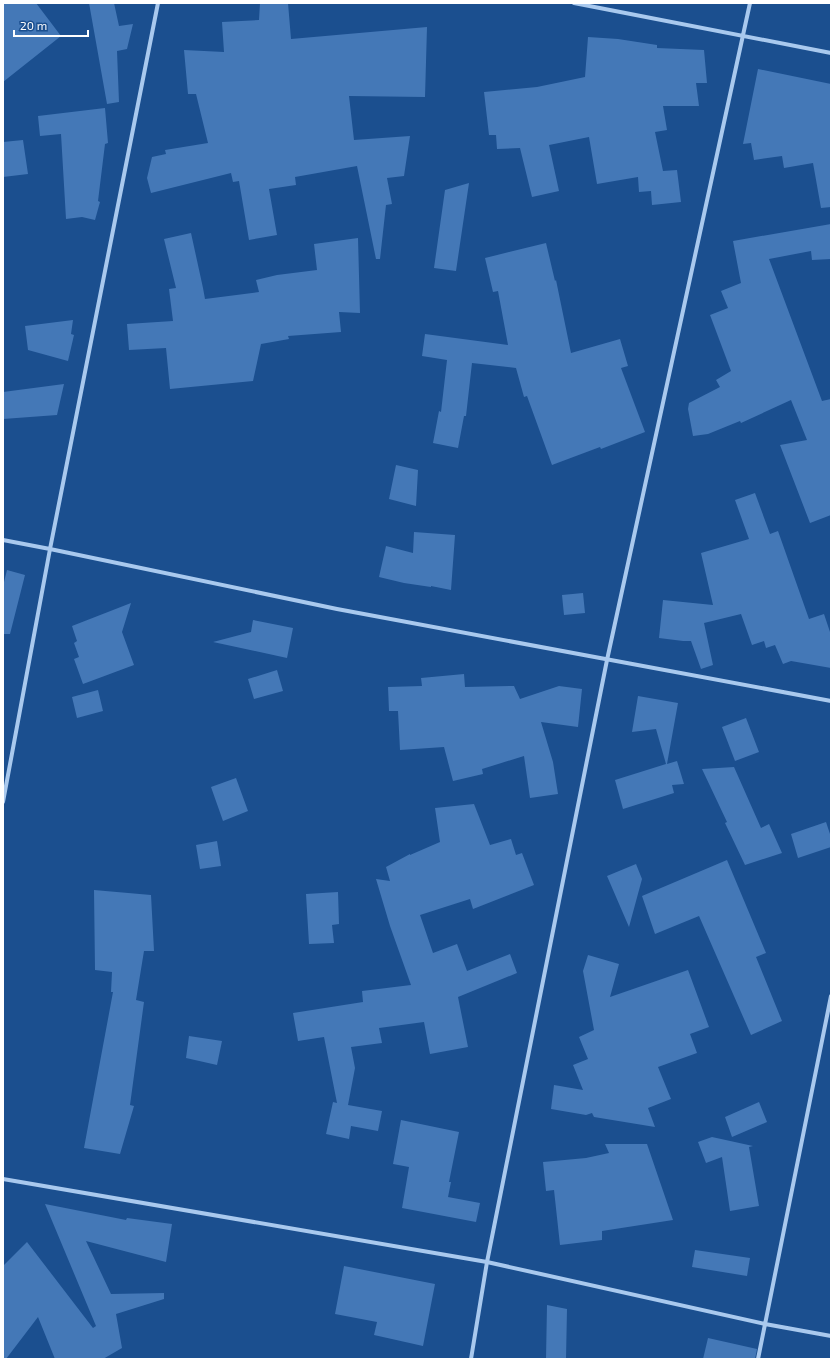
<svg xmlns="http://www.w3.org/2000/svg" width="834" height="1362" font-family="'Exo 2',sans-serif">
<style>
.building{fill:#4478b7}
.lines{fill:none;stroke-linecap:round;stroke-linejoin:round}
.street{stroke:#a9c9ee;stroke-width:4}
</style>
<rect width="100%" height="100%" fill="#1b4f8f"/>
<!-- building -->
<path class="building" d="M 3,3 L 36,3 L 61,36 L 3,82 Z
M 89,3 L 114,3 L 119,26 L 133,24 L 127,49 L 117,51 L 119,102 L 107,104 Z
M 260,3 L 288,3 L 291,39 L 427,27 L 425,97 L 349,96 L 354,140 L 410,136 L 404,176 L 387,178 L 392,204 L 386,205 L 380,259 L 376,259 L 357,166 L 295,177 L 296,185 L 269,189 L 277,235 L 249,240 L 239,181 L 233,182 L 231,173 L 151,193 L 147,178 L 152,157 L 166,154 L 165,150 L 208,143 L 196,94 L 188,94 L 184,50 L 224,52 L 222,22 L 259,20 Z
M 588,37 L 618,39 L 657,45 L 657,48 L 704,50 L 707,83 L 696,83 L 699,106 L 663,106 L 667,130 L 655,132 L 663,171 L 677,170 L 681,202 L 652,205 L 651,191 L 639,192 L 638,177 L 597,184 L 589,137 L 549,145 L 559,191 L 532,197 L 520,148 L 497,149 L 496,135 L 489,135 L 484,92 L 537,87 L 585,77 Z
M 758,69 L 831,84 L 831,207 L 821,208 L 813,163 L 784,168 L 782,156 L 754,160 L 751,143 L 743,144 Z
M 105,108 L 108,143 L 105,144 L 98,201 L 100,202 L 95,220 L 82,217 L 66,219 L 61,134 L 40,136 L 38,116 Z
M 23,140 L 28,174 L 3,177 L 3,142 Z
M 469,183 L 456,271 L 434,268 L 445,190 Z
M 831,224 L 831,259 L 812,260 L 811,251 L 769,259 L 822,401 L 831,399 L 831,515 L 810,523 L 780,445 L 807,440 L 791,400 L 741,423 L 740,421 L 708,434 L 693,436 L 688,409 L 689,403 L 720,387 L 716,380 L 731,371 L 710,315 L 728,308 L 721,291 L 741,283 L 733,241 Z
M 191,233 L 203,288 L 205,299 L 259,292 L 256,280 L 277,275 L 317,270 L 314,244 L 358,238 L 360,313 L 339,312 L 341,332 L 288,336 L 289,339 L 261,344 L 253,381 L 170,389 L 166,348 L 129,350 L 127,324 L 173,321 L 169,289 L 176,288 L 164,239 Z
M 546,243 L 555,281 L 556,280 L 571,353 L 620,339 L 628,366 L 621,368 L 645,432 L 601,449 L 600,447 L 552,465 L 527,396 L 524,397 L 516,368 L 472,363 L 466,416 L 464,416 L 458,448 L 433,443 L 439,411 L 441,412 L 447,360 L 422,356 L 425,334 L 508,345 L 498,291 L 493,292 L 485,258 Z
M 73,320 L 71,334 L 74,335 L 68,361 L 28,350 L 25,326 Z
M 64,384 L 57,415 L 3,419 L 3,392 Z
M 396,465 L 418,470 L 416,506 L 389,499 Z
M 755,493 L 770,534 L 778,531 L 809,619 L 824,614 L 831,635 L 831,668 L 791,661 L 783,664 L 775,645 L 766,648 L 764,641 L 752,645 L 741,614 L 704,623 L 713,665 L 701,669 L 691,641 L 683,641 L 659,638 L 663,600 L 713,605 L 701,553 L 749,539 L 735,500 Z
M 414,532 L 455,535 L 451,590 L 431,586 L 431,587 L 404,583 L 379,577 L 386,546 L 413,553 Z
M 7,570 L 25,575 L 10,634 L 3,634 L 3,586 Z
M 583,593 L 585,613 L 564,615 L 562,595 Z
M 131,603 L 122,632 L 134,665 L 83,684 L 74,659 L 79,657 L 74,643 L 77,641 L 72,626 Z
M 253,620 L 293,628 L 287,658 L 213,642 L 251,632 Z
M 277,670 L 283,691 L 254,699 L 248,679 Z
M 464,674 L 465,687 L 514,686 L 520,699 L 559,686 L 582,689 L 578,727 L 541,722 L 553,762 L 558,794 L 530,798 L 524,756 L 482,769 L 483,774 L 453,781 L 444,747 L 400,750 L 398,711 L 389,711 L 388,687 L 422,686 L 421,678 Z
M 98,690 L 103,711 L 77,718 L 72,697 Z
M 638,696 L 678,703 L 667,764 L 677,761 L 684,784 L 672,785 L 674,793 L 623,809 L 615,780 L 666,764 L 656,729 L 632,732 Z
M 746,718 L 759,752 L 735,761 L 722,727 Z
M 734,767 L 761,828 L 769,824 L 782,853 L 745,865 L 725,823 L 727,822 L 702,769 Z
M 236,778 L 248,811 L 223,821 L 211,787 Z
M 474,804 L 490,845 L 511,839 L 516,855 L 522,853 L 534,885 L 473,909 L 470,899 L 420,915 L 433,953 L 457,944 L 467,971 L 510,954 L 517,973 L 458,997 L 468,1047 L 430,1054 L 424,1022 L 379,1028 L 382,1043 L 351,1047 L 355,1068 L 348,1105 L 382,1111 L 378,1131 L 351,1126 L 349,1139 L 326,1134 L 333,1102 L 337,1103 L 324,1037 L 298,1041 L 293,1013 L 363,1002 L 362,991 L 411,985 L 390,926 L 376,879 L 390,881 L 386,867 L 410,854 L 410,855 L 440,842 L 435,808 Z
M 826,822 L 831,837 L 831,847 L 798,858 L 791,834 Z
M 217,841 L 221,866 L 200,869 L 196,845 Z
M 727,860 L 766,953 L 756,957 L 782,1021 L 751,1035 L 699,916 L 655,934 L 642,896 Z
M 636,864 L 642,879 L 629,927 L 607,876 Z
M 94,890 L 151,895 L 154,951 L 144,951 L 136,1000 L 144,1002 L 130,1105 L 134,1106 L 120,1154 L 84,1148 L 113,992 L 111,992 L 112,972 L 95,970 Z
M 338,892 L 339,924 L 332,925 L 334,943 L 309,944 L 306,894 Z
M 588,955 L 619,964 L 610,997 L 688,970 L 709,1027 L 690,1034 L 697,1053 L 658,1067 L 671,1099 L 648,1108 L 655,1127 L 594,1117 L 592,1113 L 586,1115 L 551,1109 L 554,1085 L 583,1090 L 573,1065 L 588,1059 L 579,1037 L 594,1030 L 583,971 Z
M 189,1036 L 222,1041 L 217,1065 L 186,1058 Z
M 759,1102 L 767,1122 L 732,1137 L 725,1117 Z
M 401,1120 L 459,1132 L 449,1182 L 451,1182 L 448,1197 L 480,1203 L 476,1222 L 402,1208 L 409,1167 L 393,1164 Z
M 712,1137 L 753,1146 L 749,1147 L 759,1206 L 730,1211 L 722,1157 L 706,1163 L 698,1142 Z
M 605,1144 L 647,1144 L 673,1220 L 602,1231 L 602,1240 L 560,1245 L 554,1190 L 546,1191 L 543,1162 L 586,1158 L 609,1153 Z
M 45,1204 L 126,1220 L 127,1218 L 172,1224 L 166,1262 L 86,1241 L 111,1294 L 164,1293 L 164,1299 L 116,1314 L 122,1348 L 103,1359 L 55,1359 L 38,1317 L 6,1359 L 3,1359 L 3,1266 L 27,1242 L 93,1328 L 96,1326 Z
M 695,1250 L 750,1258 L 747,1276 L 692,1267 Z
M 344,1266 L 435,1284 L 423,1346 L 374,1335 L 377,1322 L 335,1314 Z
M 547,1305 L 567,1309 L 566,1359 L 546,1359 Z
M 708,1338 L 757,1349 L 755,1359 L 703,1359 Z"/>
<g class="lines">
<!-- street -->
<path class="street" d="M 574,3 L 831,53
M 3,540 L 50,549 L 337,609 L 831,701
M 3,802 L 50,549 L 158,3
M 3,1179 L 487,1262 L 765,1324 L 831,1336
M 471,1359 L 487,1262 L 607,660 L 750,3
M 758,1359 L 831,996"/>
</g>
<!-- border -->
<rect width="834" height="1362" fill="none" stroke="#ffffff" stroke-width="8"/>
<!-- scale -->
<path d="M14 30v6h74v-6" fill="none" stroke="#ffffff" stroke-width="2"/>
<text x="20" y="30" font-size="12" fill="#ffffff" stroke="#1b4f8f" stroke-width="3" paint-order="stroke">20 m</text>
</svg>
